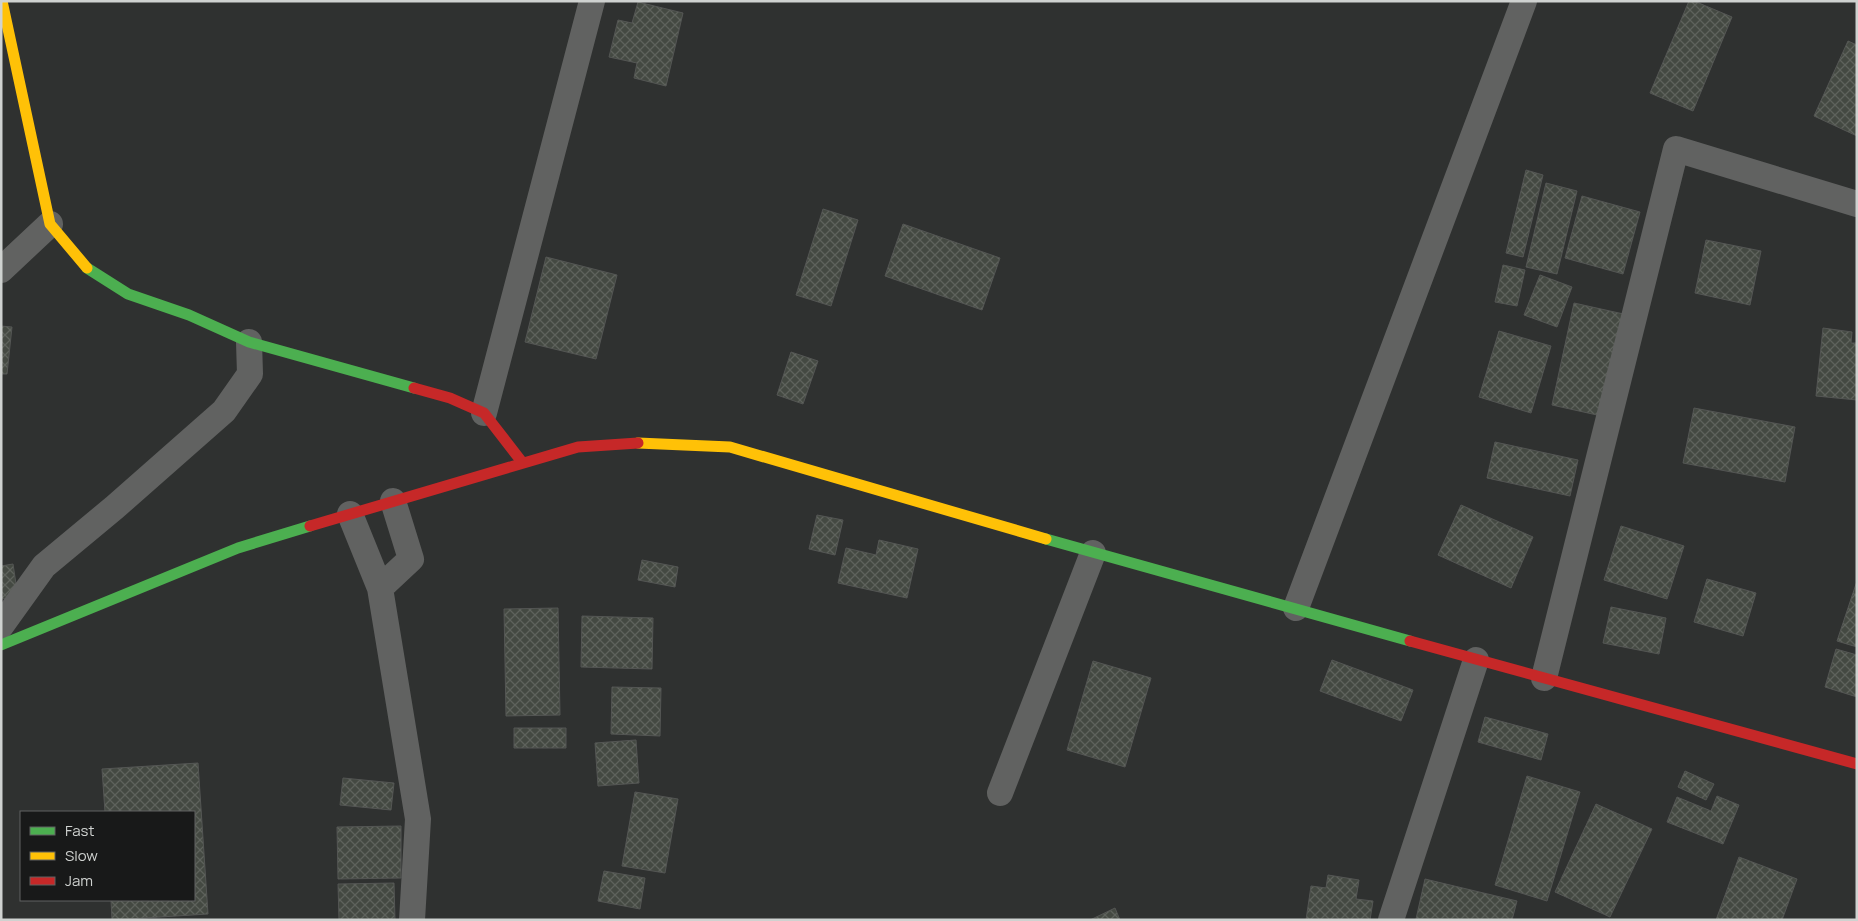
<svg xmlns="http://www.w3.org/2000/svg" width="1858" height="921" font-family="Manrope,sans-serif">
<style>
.building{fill:url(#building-cross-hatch);stroke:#545654}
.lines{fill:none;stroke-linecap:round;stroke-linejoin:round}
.street{stroke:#616261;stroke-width:26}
.fast{stroke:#4caf50;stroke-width:11}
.slow{stroke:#ffc107;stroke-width:11}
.jam{stroke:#c62828;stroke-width:11}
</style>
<defs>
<pattern id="building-cross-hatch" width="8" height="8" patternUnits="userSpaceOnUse" patternTransform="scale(1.25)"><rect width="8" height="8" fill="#444942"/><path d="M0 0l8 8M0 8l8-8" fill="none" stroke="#5e625c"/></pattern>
</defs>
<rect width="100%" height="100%" fill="#2f3130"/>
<!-- building -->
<path class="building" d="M 1689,1 L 1694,1 L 1732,17 L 1693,111 L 1650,93 Z
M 638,2 L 683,13 L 666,86 L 634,78 L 637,63 L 609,57 L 618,20 L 632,23 Z
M 1848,41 L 1857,45 L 1857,136 L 1814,116 Z
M 1526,170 L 1543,175 L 1523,257 L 1506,253 Z
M 1546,183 L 1577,191 L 1557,274 L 1526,267 Z
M 1582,196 L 1640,212 L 1623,274 L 1565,258 Z
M 823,209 L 858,220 L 831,306 L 796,295 Z
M 903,224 L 1000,258 L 982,310 L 885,276 Z
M 1706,240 L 1761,251 L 1750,305 L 1695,293 Z
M 546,257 L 617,275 L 596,359 L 525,342 Z
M 1503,265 L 1525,270 L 1517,306 L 1495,302 Z
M 1540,275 L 1572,287 L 1557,327 L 1524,315 Z
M 1574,303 L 1628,315 L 1606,417 L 1552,405 Z
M 1,326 L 12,327 L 7,374 L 1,374 Z
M 1823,328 L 1852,332 L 1851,343 L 1857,343 L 1857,400 L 1816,396 Z
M 1499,331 L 1551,346 L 1531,413 L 1479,397 Z
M 791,352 L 818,361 L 803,404 L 777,395 Z
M 1694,408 L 1795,427 L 1785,482 L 1683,463 Z
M 1495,442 L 1578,460 L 1570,496 L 1487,478 Z
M 1461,505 L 1533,537 L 1511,588 L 1438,555 Z
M 817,515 L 843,520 L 835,555 L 809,549 Z
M 1621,526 L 1684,546 L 1667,599 L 1604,580 Z
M 879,540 L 918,549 L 907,598 L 838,583 L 846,548 L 876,555 Z
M 642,560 L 678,567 L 675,587 L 638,580 Z
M 13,564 L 18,597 L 1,599 L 1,566 Z
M 1707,579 L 1756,593 L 1743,636 L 1694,622 Z
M 1857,581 L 1857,647 L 1837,641 Z
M 1611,607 L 1666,618 L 1659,654 L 1603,643 Z
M 558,608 L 560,715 L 506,716 L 504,609 Z
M 582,616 L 653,618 L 652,669 L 581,667 Z
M 1836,649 L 1857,655 L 1857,697 L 1825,687 Z
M 1332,660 L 1413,690 L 1401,721 L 1320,691 Z
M 1093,661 L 1151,678 L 1125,767 L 1067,750 Z
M 612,687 L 661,688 L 660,736 L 611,734 Z
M 1485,717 L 1548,734 L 1541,760 L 1478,742 Z
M 514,728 L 566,728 L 566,748 L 514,748 Z
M 636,740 L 639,783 L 598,786 L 595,743 Z
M 198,763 L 208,914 L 112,920 L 111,900 L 194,900 L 194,812 L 105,812 L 102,769 Z
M 1685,771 L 1714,784 L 1706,800 L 1678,787 Z
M 1527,776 L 1580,792 L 1547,901 L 1495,885 Z
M 343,778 L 394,783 L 391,810 L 340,805 Z
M 635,792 L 678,799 L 665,873 L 622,866 Z
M 1717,796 L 1739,805 L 1723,844 L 1667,822 L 1677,797 L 1711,811 Z
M 1596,804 L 1652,829 L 1610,917 L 1555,892 Z
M 401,826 L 401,878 L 338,879 L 337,827 Z
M 1739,857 L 1797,879 L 1782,920 L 1716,920 Z
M 604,871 L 645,878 L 640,909 L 598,901 Z
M 1328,875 L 1359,880 L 1356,899 L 1373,901 L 1370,920 L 1306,920 L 1311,886 L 1326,888 Z
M 1425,879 L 1517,901 L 1512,920 L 1416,919 Z
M 394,883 L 395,920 L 339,920 L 338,884 Z
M 1115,908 L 1120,920 L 1090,920 Z"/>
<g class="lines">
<!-- street -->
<path class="street" d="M 1,270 L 50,224
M 484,413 L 592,1
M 393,501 L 411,559 L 380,588 L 418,819 L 412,920
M 350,514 L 380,588
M 1296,608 L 1524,1
M 1,626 L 44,566 L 115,507 L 224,411 L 250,374 L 249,342
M 1544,678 L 1676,149 L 1857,204
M 1000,793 L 1093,553
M 1391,920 L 1476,660"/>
<!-- fast -->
<path class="fast" d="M 87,268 L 128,294 L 189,315 L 249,342 L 414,388
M 1046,539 L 1410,641
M 1,645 L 238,548 L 310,526"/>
<!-- slow -->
<path class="slow" d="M 2,1 L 50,224 L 87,268
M 638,443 L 730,447 L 1046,539"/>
<!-- jam -->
<path class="jam" d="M 414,388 L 450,398 L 484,413 L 522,462
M 310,526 L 578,447 L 638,443
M 1410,641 L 1857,764"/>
</g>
<!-- border -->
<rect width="1858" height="921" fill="none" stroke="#cfd2d0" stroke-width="5"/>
<!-- legend -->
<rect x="20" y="811" width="175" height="90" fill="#181919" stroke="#616362"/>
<rect x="30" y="827" width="25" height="8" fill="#4caf50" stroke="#616362"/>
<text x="65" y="836" font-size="15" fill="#cfd2d0">Fast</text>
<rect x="30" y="852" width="25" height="8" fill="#ffc107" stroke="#616362"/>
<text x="65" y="861" font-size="15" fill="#cfd2d0">Slow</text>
<rect x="30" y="877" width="25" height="8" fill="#c62828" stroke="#616362"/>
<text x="65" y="886" font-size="15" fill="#cfd2d0">Jam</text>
</svg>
